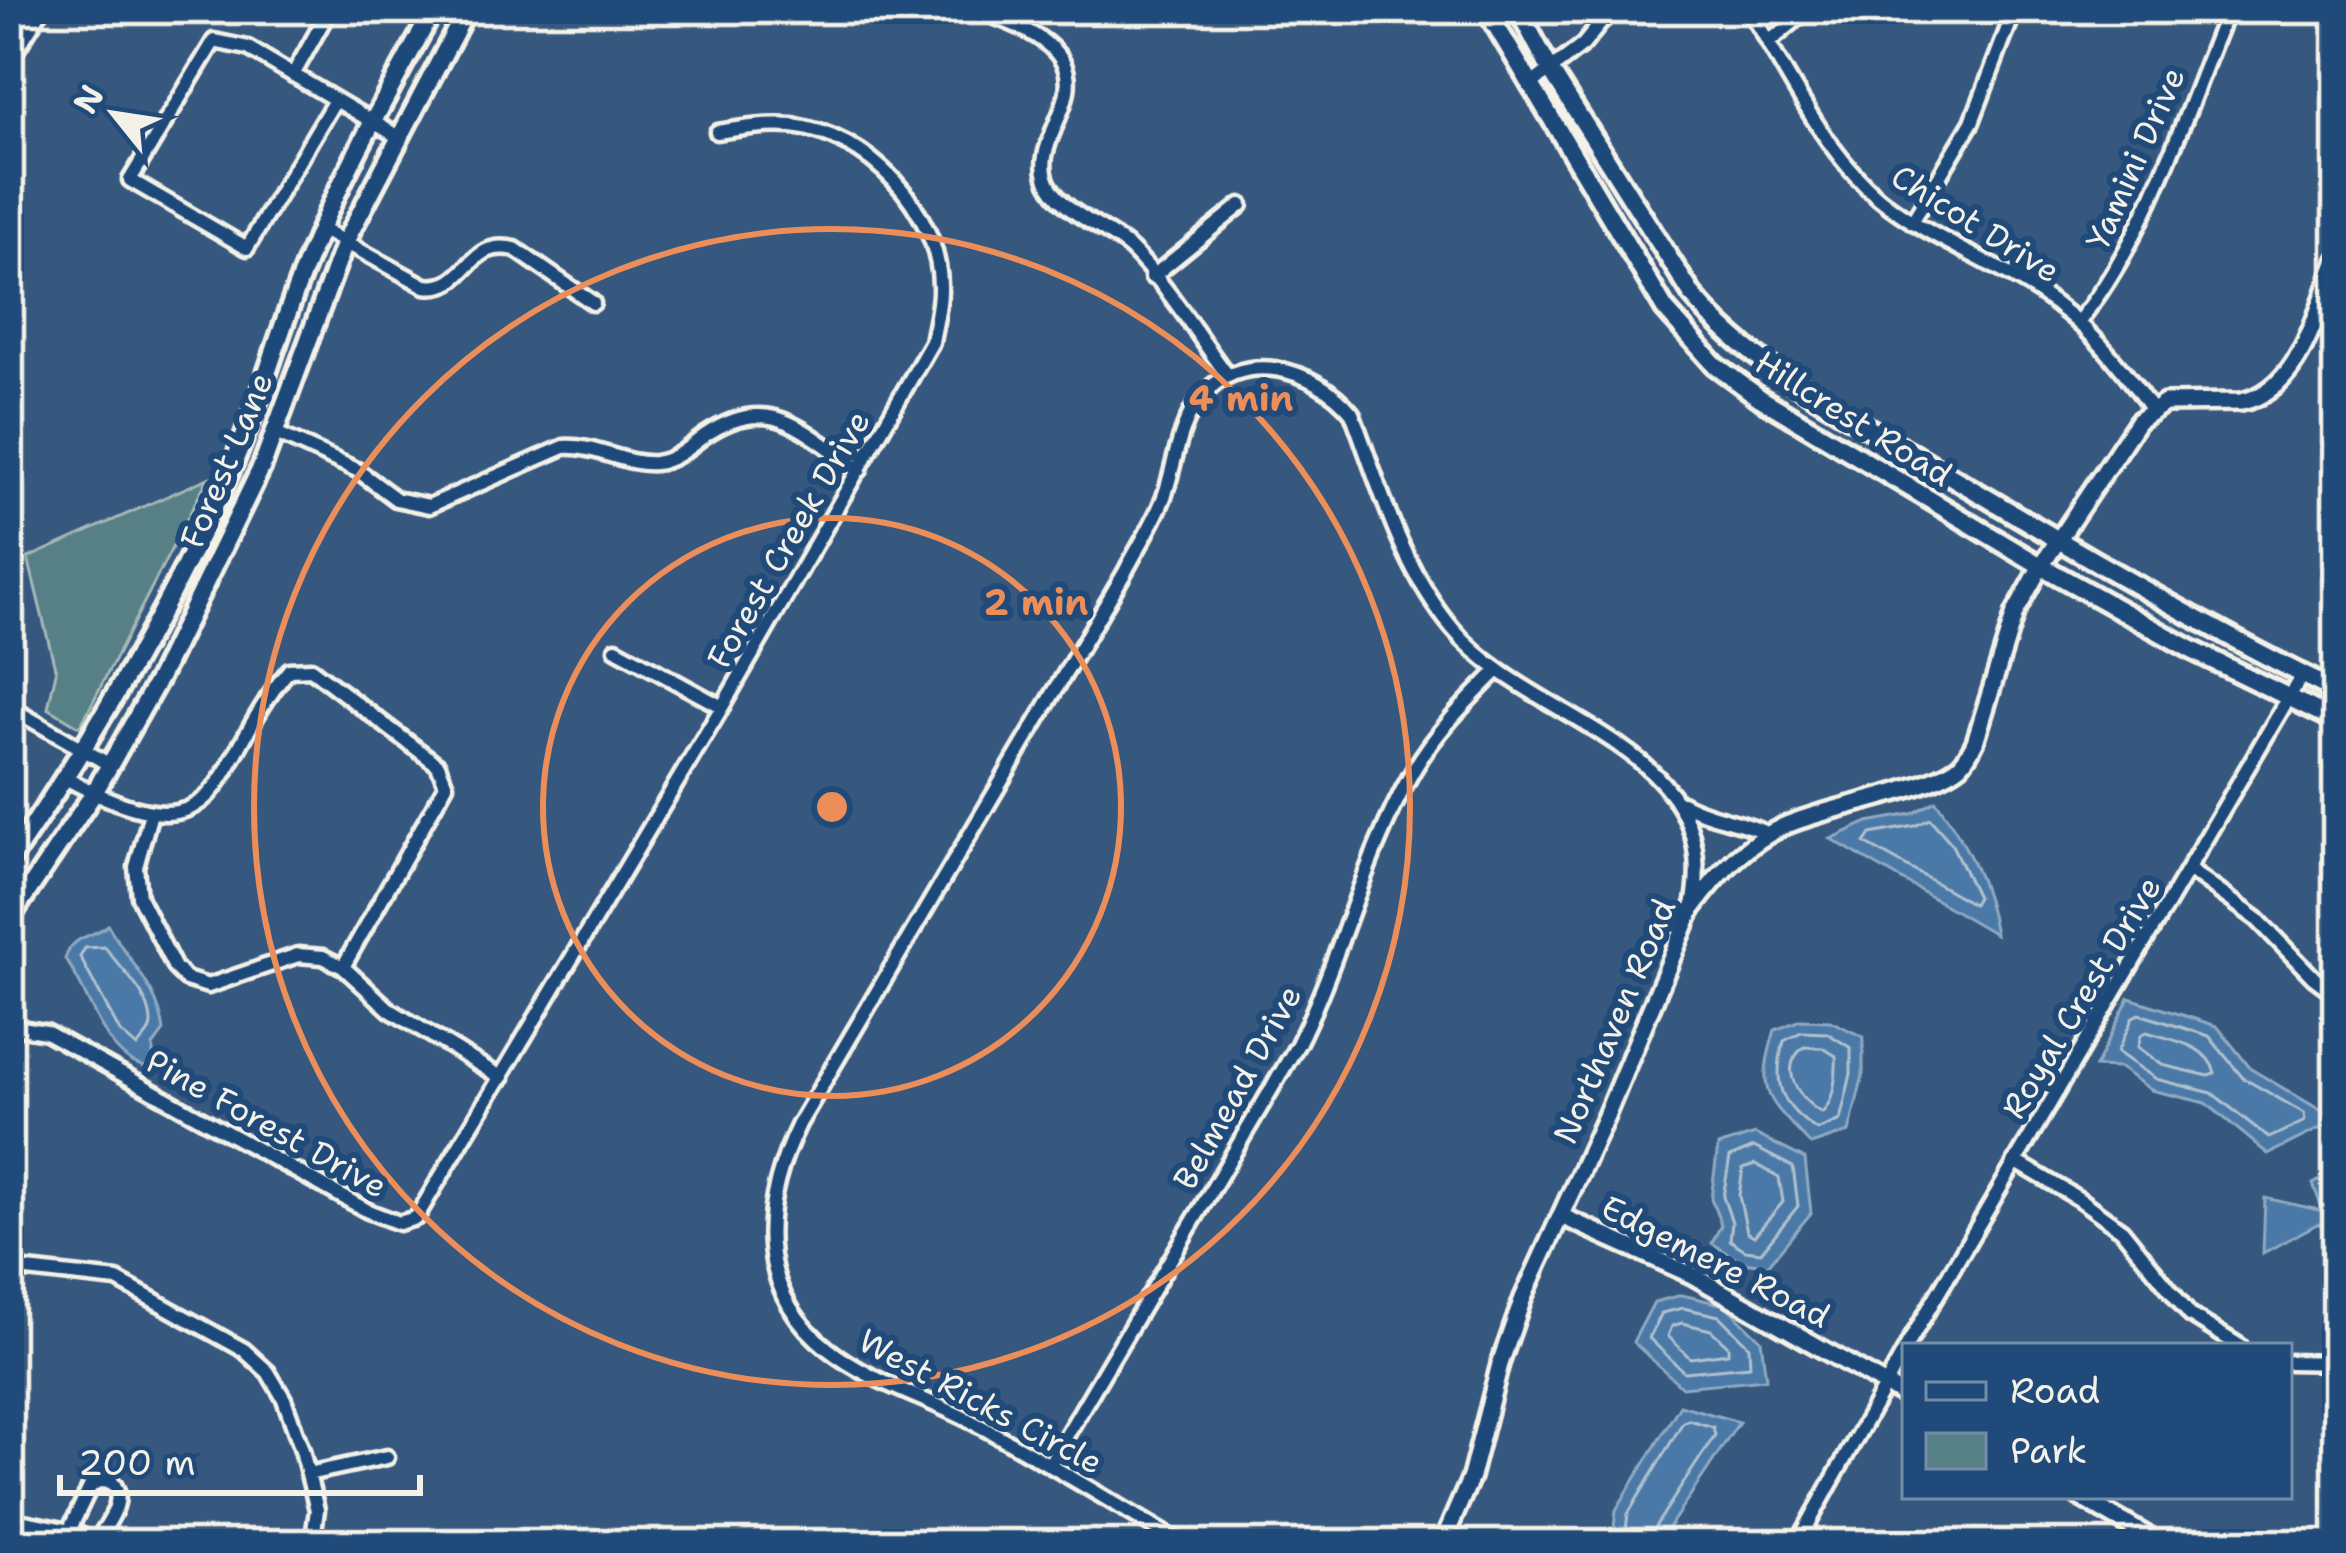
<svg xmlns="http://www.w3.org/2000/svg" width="2346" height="1553" font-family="'Shantell Sans',sans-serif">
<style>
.green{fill:#578086;stroke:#a6b8b7;stroke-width:3}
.water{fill:#4b79a7;stroke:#8fa9c1;stroke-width:3}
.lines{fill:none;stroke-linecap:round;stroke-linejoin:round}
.shore{stroke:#b0c1ce;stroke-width:3}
.minor-casing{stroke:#f4f1e8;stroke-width:21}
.tertiary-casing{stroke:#f4f1e8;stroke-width:24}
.secondary-casing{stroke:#f4f1e8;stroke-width:26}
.minor{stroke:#1f4a7a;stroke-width:12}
.tertiary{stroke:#1f4a7a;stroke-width:15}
.secondary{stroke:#1f4a7a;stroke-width:16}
.ring{fill:none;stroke:#ec8e59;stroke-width:6}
.labels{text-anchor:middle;stroke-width:12;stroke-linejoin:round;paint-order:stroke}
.street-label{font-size:33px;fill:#f4f1e8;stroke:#1f4a7a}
.centre{fill:#ec8e59;stroke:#1f4a7a;stroke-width:6}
.ring-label{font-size:36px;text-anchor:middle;font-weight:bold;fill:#ec8e59;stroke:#1f4a7a;stroke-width:12;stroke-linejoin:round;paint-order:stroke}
</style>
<rect width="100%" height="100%" fill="#36587f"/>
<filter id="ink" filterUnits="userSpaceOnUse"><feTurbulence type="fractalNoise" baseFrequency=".00833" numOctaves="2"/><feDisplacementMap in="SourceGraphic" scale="24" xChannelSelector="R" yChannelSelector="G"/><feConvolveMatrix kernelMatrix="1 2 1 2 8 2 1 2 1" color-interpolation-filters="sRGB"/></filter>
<g filter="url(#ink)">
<!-- green -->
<path class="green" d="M 208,478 L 80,727 L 48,708 L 56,672 L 28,558 Z"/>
<!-- water -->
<path class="water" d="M 1936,801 C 1966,843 1987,883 1995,934 L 1831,839 L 1868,822 L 1912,814 Z
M 108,925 C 128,961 159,988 164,1031 L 153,1046 L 153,1068 C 103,1065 91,991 65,959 C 73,934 90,939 108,925 Z
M 2129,998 L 2217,1026 L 2251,1069 L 2337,1120 L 2268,1154 L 2206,1103 L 2151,1090 L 2120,1068 L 2095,1067 Z
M 1800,1020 L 1830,1021 L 1863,1037 L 1863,1075 L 1849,1132 L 1811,1145 C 1768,1098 1755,1096 1775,1030 Z
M 1755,1134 L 1805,1159 L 1811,1213 L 1768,1265 L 1741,1262 L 1712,1243 L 1721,1225 L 1711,1199 L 1718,1146 Z
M 2337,1171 L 2337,1227 L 2317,1224 L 2263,1253 L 2265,1198 L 2323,1211 L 2313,1184 Z
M 1682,1295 L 1725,1305 L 1761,1340 L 1766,1379 L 1682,1387 L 1633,1342 L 1654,1302 Z
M 1680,1405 L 1739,1422 L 1658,1544 L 1612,1544 L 1616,1510 Z"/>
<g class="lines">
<!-- shore -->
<path class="shore" d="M 1930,819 L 1951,843 L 1977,897 L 1973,904 L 1865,843 L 1871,834 L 1915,826 Z
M 105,947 C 120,969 150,993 151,1022 C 152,1032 142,1040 137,1047 L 120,1032 L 80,957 L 85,948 Z
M 2139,1014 L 2209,1036 L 2243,1078 L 2304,1113 L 2305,1121 L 2269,1138 L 2212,1093 L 2156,1079 L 2117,1052 L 2133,1017 Z
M 1801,1032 L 1827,1033 L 1851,1048 L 1851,1074 L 1840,1120 L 1817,1130 C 1780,1106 1772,1083 1784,1041 Z
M 2147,1032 C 2174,1041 2207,1044 2215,1073 L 2209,1076 L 2162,1065 L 2138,1047 L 2141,1035 Z
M 1804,1047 L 1823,1048 L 1836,1056 C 1837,1074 1834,1101 1822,1113 C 1799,1100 1777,1068 1804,1047 Z
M 1754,1147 L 1793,1167 L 1798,1206 L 1761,1252 L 1745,1250 L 1730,1240 L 1732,1222 L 1723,1197 L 1730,1157 Z
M 1755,1164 L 1779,1177 L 1783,1202 L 1754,1236 L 1747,1232 L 1739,1196 L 1743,1168 Z
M 1683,1308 L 1719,1316 L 1749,1346 L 1750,1366 L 1684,1372 L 1649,1338 L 1662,1313 Z
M 1682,1323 L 1711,1330 L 1728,1346 L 1728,1353 L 1690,1358 L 1668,1336 L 1672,1326 Z
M 1624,1544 L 1628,1514 L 1683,1422 L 1689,1420 L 1713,1427 L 1715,1435 L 1651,1533 L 1649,1544"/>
<!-- minor casing -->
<g class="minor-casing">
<path id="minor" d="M 971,9 C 1155,64 1013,130 1051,188 C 1068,216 1108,228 1132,250 C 1167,285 1198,336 1228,376
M 1749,9 C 1785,69 1825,153 1879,198 C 1927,237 1986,258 2037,291 C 2086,323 2119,362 2151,409
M 1769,42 L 1809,9
M 9,62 L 42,9
M 293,75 L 330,9
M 1529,86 L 1583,45 L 1612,9
M 335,100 L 247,248 L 130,180 L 214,41 L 248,48 L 397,136
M 1912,222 L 1972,122 L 2015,9
M 321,229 L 425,286 C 470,292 465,238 515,249 L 593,303
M 1152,277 L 1241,205
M 2079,321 C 2148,236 2186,111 2228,9
M 276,433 L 357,470 L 396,499 L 429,506 L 564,447 C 597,445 623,465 655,463 C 674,461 689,447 704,436 C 771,390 803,432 860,470
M 616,649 L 722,707
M 9,700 L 23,715 L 110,765
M 67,779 C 232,867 207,767 289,670 L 311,669 L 438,765 L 446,785 L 343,967
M 1682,803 C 1710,819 1740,820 1768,834
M 151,813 L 136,867 L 139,897 L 175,968 L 186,979 L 208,986 L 298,955 L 323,957 L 343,967 L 390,1010 L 502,1078
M 2188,869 L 2257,919 L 2314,978 L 2337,995
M 9,1026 L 46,1032 L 368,1211 L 399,1223 L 416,1218 L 722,707 L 932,342 C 935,324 941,304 940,286 C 939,210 868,134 792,126 C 767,124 742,128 717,132
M 2015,1161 L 2079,1199 L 2122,1230 L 2190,1315 L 2240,1346
M 9,1268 L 117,1280 L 244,1350 L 268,1372 L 284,1399 L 302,1450 L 317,1510 L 312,1544
M 1907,1346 L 2302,675
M 2289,1362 L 2337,1363
M 1049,1465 L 1298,1044 C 1342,956 1363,857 1413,771 C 1435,733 1466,702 1497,671
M 308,1474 L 387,1457
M 9,1519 L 74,1532 L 98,1544
M 69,1531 L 90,1487 L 98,1481 L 112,1482 C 128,1501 106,1524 96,1543
M 1183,1544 C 1114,1504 1046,1461 976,1424 C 928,1398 871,1383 828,1349 C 752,1289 761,1202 799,1124 L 1125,572 C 1138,547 1154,523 1164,497 C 1175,466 1178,427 1199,400 C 1240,346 1315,368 1352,413 C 1380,487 1401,567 1453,629 C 1534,726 1726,744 1693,906
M 1797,1544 L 1905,1350"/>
</g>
<!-- tertiary casing -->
<g class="tertiary-casing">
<path id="tertiary" d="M 1561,1216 L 1692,1275 L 1905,1396
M 2078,1496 L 2161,1544
M 1442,1544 L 1471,1477 L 1500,1364 L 1523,1298 L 1606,1116 L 1692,909 C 1716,876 1745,844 1782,827 C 1827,806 1925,793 1960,765 C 1967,758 1971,750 1975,742 L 2015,613 L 2041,566 L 2138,421 L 2165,403 L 2241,402 C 2301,391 2317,309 2337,260"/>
</g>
<!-- secondary casing -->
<g class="secondary-casing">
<path id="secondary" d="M 1486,9 L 1665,309 L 1715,365 L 1760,398 L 2041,566 L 2192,650 L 2337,721
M 1518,9 L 1551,71 L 1693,296 C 1755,371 1848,414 1930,464 C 2064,544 2197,623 2337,692
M 9,861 C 97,734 174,600 236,457 C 263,393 281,325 307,261 C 342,173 389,92 434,9
M 9,919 L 94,793 L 159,678 L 262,466 L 345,242 L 467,9"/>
</g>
<!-- minor -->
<use href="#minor" class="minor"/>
<!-- tertiary -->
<use href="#tertiary" class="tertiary"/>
<!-- secondary -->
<use href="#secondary" class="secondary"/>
</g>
</g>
<!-- distance rings -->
<g class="ring">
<circle cx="832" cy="807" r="289"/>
<circle cx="832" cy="807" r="578"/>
</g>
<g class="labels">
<!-- street labels -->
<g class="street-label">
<text transform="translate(2135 158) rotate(-66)" y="12">Yamini Drive</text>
<text transform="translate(1976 223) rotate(32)" y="12">Chicot Drive</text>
<text transform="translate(1854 418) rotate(32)" y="12">Hillcrest Road</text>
<text transform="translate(226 460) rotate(-67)" y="12">Forest Lane</text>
<text transform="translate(788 539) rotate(-60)" y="12">Forest Creek Drive</text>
<text transform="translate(2081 997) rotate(-59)" y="12">Royal Crest Drive</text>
<text transform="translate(1614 1021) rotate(-67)" y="12">Northaven Road</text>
<text transform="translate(1237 1087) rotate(-61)" y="12">Belmead Drive</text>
<text transform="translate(267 1123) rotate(29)" y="12">Pine Forest Drive</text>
<text transform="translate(1716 1261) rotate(27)" y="12">Edgemere Road</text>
<text transform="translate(981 1401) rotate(28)" y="12">West Ricks Circle</text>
</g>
</g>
<circle cx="832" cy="807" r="18" class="centre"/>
<g class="ring-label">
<text x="1241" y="411">4 min</text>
<text x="1036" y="615">2 min</text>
</g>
<!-- margin -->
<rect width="2346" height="1553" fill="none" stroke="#1f4a7a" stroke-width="48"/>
<rect x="24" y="24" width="2298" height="1505" fill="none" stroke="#f4f1e8" stroke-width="4.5" filter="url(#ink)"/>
<!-- legend -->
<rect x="1902" y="1343" width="390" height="156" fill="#1f4a7a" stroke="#748da6" stroke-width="3"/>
<rect x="1926" y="1382" width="60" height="18" fill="#1f4a7a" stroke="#748da6" stroke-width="3"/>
<text x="2010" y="1403" font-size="36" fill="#f4f1e8">Road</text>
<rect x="1926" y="1433" width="60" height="36" fill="#578086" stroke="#748da6" stroke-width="3"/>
<text x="2010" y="1463" font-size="36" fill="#f4f1e8">Park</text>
<!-- north arrow -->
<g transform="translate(114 114) rotate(300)" stroke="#1f4a7a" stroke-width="9" paint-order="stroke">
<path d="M0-9L21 45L0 30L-21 45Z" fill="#f4f1e8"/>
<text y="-18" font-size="33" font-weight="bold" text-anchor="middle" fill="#f4f1e8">N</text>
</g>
<!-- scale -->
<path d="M60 1475v18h360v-18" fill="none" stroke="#f4f1e8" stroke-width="6"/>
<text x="78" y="1475" font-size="36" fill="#f4f1e8" stroke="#1f4a7a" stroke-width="9" paint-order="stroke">200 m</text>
</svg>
